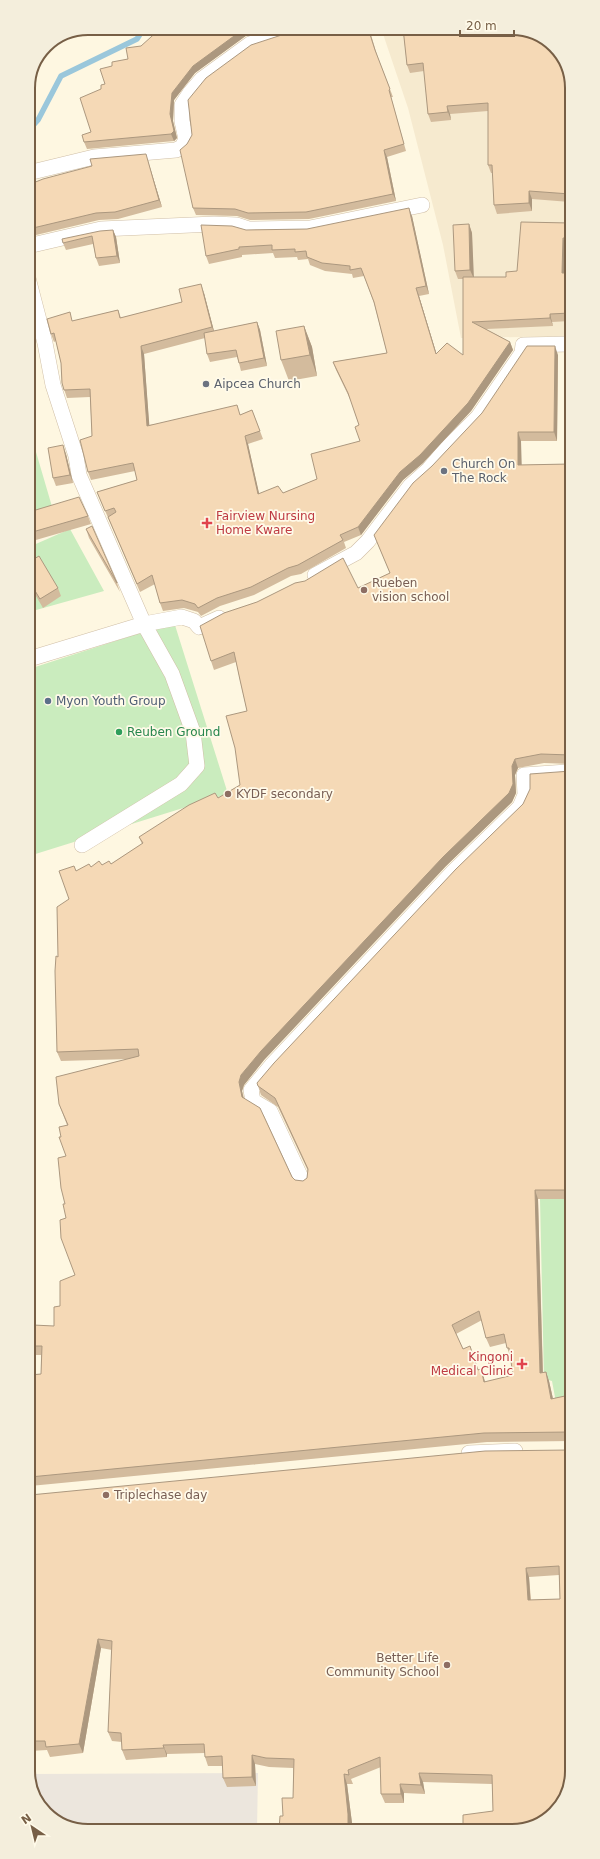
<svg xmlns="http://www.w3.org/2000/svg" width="600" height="1859" font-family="'DejaVu Sans',sans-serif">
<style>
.residential{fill:#f6eacf}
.industrial{fill:#ece6dd}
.green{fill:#caecbe}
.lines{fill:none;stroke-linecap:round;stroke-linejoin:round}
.stream{stroke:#9ac7db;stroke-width:5.5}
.minor-casing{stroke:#d0bfa7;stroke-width:16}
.minor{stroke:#fff;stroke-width:15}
.wall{fill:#d3bb9d;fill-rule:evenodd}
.shaded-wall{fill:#ac987f}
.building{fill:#f5d9b6;stroke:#ac987f;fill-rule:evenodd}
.worship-dot{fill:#6b7280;stroke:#fffae9;stroke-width:1.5}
.health-dot{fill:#e0444e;stroke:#fffae9;stroke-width:1.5}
.education-dot{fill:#8d6e63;stroke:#fffae9;stroke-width:1.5}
.service-dot{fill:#5c6f8a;stroke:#fffae9;stroke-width:1.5}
.leisure-dot{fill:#2e9e5b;stroke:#fffae9;stroke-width:1.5}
.labels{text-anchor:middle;stroke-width:3.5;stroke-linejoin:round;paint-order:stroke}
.worship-label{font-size:12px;fill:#5b616d;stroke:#fffae9;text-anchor:start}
.health-label{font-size:12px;fill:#be3a42;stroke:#fffae9;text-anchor:start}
.education-label{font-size:12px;fill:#785e54;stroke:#fffae9;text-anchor:start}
.service-label{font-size:12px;fill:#4e5e75;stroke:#fffae9;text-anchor:start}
.leisure-label{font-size:12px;fill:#27864d;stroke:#fffae9;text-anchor:start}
.rim{fill:none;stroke:#775f46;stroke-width:2}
</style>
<rect width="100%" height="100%" fill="#fef7e1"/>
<!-- residential -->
<path class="residential" d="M 381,28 L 516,28 L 570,73 L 570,336 L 461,338 L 443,245 L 408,108 Z"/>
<!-- industrial -->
<path class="industrial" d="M 258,1773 L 257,1830 L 84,1831 L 49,1816 L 30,1786 L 30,1774 Z"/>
<!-- green -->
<path class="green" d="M 28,395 L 36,452 L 58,527 L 29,542 Z
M 70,529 L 104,591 L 29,612 L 29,547 Z
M 174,622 L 228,794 L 29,856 L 29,669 Z
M 540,1199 L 571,1199 L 572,1407 L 557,1408 L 552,1381 L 544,1379 Z"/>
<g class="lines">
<!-- stream -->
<path class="stream" d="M 28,131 L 38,120 L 61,76 L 137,39 L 144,28"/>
<!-- minor casing -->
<g class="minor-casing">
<path id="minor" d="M 28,173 L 94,157 L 176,150 L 182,147 L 186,139 L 182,121 L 182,105 L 190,93 L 202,79 L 250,44 L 302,28
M 28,246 L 101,229 L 214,224 L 237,225 L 249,229 L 310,228 L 422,205
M 28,278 L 45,343 L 53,385 L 76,456 L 79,475 L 144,624 L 172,674 L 193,732 L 197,766 L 181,784 L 82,845
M 315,575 L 356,553 L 368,541 L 410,486 L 429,469 L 447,448 L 478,417 L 522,353 L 523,345 L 570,344
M 29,659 L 144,624 L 182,617 L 194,621 L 199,627 L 219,618
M 303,1182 L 270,1111 L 253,1101 L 251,1090 L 271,1066 L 453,872 L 520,807 L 525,795 L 524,775 L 567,772
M 469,1453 L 515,1451"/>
</g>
<!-- minor -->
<use href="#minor" class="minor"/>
</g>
<!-- wall -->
<path class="wall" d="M 161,28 L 273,28 L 247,35 L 195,73 L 174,100 L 173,121 L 177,138 L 174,141 L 87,149 L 84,142 L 91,132 L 101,89 L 105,84 L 112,66 L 128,59 Z
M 303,28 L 369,28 L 377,55 L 393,97 L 391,97 L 406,151 L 387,157 L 396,201 L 309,219 L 250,220 L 237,216 L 196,215 L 193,208 L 187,144 Z
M 403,28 L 570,73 L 570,202 L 532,199 L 532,211 L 497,214 L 494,205 L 493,173 L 491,173 L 488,165 L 488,111 L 450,114 L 451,120 L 431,122 L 428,114 L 424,71 L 410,73 L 407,65 Z
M 148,161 L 162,207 L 118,219 L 99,220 L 36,235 L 33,228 Z
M 412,216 L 429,294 L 419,296 L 436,353 L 463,355 L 463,279 L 458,279 L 455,271 L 469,224 L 472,233 L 473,277 L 506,277 L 517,271 L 570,223 L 570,246 L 566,246 L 566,273 L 570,273 L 570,321 L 552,322 L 553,326 L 486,329 L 510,342 L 513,350 L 471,411 L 423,463 L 403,480 L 361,535 L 344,542 L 346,548 L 301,574 L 291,576 L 254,595 L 220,606 L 201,616 L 198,612 L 184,608 L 163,611 L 160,603 L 155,584 L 140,592 L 97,492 L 137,480 L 135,471 L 91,480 L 88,472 L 92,436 L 90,397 L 67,398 L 62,383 L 61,363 L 56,341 L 54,342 L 51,334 L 73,321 L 118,310 L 121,318 L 182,302 L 204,293 L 214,331 L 257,322 L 260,330 L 267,366 L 241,371 L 239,363 L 237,357 L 210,362 L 207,354 L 205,338 L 144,354 L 149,425 L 240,415 L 252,410 L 263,439 L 248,444 L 259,494 L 283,493 L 317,479 L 360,441 L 359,425 L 351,401 L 336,370 L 333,362 L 387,353 L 374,303 L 364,276 L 353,278 L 352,274 L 325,271 L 310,265 L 308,259 L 298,260 L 297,257 L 275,258 L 273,253 L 242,255 L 242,257 L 209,264 L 206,256 L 246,230 L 307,229 Z
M 113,230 L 116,237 L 120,263 L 99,266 L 96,258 L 93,244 L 66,250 L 63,243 Z
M 28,313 L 36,346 L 28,348 Z
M 304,326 L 312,347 L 317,376 L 289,381 L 281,360 Z
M 558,355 L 557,441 L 521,441 L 521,465 L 570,464 L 571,764 L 544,763 L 518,768 L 515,775 L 516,793 L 512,802 L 446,866 L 264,1060 L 244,1085 L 242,1091 L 244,1098 L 292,1177 L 295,1180 L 303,1181 L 307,1178 L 308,1171 L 278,1107 L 261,1095 L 258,1086 L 571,771 L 571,1199 L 538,1199 L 543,1372 L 546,1372 L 549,1381 L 553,1399 L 565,1396 L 568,1404 L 571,1408 L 572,1441 L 487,1442 L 30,1486 L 30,1375 L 41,1374 L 41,1355 L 36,1355 L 32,1346 L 54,1326 L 60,1306 L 75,1275 L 66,1218 L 65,1204 L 66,1156 L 61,1137 L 67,1125 L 59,1104 L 128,1059 L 61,1061 L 57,1052 L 58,957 L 69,899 L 76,871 L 91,867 L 111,864 L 142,844 L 139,837 L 218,798 L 240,785 L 247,711 L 240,680 L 236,662 L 214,670 L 211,661 L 358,588 L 390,573 L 374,535 ZM 482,1320 L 486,1338 L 490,1347 L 506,1343 L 510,1357 L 513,1375 L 485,1382 L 481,1369 L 479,1370 L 463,1349 L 456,1334 Z
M 66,454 L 73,483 L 56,486 L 53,478 Z
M 29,512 L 88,516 L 91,524 L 29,542 Z
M 86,529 L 117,583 L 120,592 L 89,538 Z
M 29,562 L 58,588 L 61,596 L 43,608 L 29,584 Z
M 569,1450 L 572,1771 L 493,1811 L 492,1784 L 423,1782 L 425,1794 L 404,1793 L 404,1803 L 385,1803 L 381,1794 L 381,1767 L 351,1779 L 353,1784 L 347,1784 L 352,1823 L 352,1830 L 279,1830 L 283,1816 L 293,1798 L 293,1768 L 269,1767 L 255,1764 L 256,1786 L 227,1787 L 223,1778 L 223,1766 L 208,1766 L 205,1757 L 205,1753 L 167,1754 L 167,1757 L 126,1760 L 122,1750 L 122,1742 L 112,1741 L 108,1732 L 112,1650 L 101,1648 L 83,1753 L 50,1757 L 47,1750 L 30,1751 L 30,1544 L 35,1543 L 31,1523 L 30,1523 L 30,1495 ZM 559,1575 L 560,1599 L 531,1600 L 529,1577 Z"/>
<!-- shaded-wall -->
<path class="shaded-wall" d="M 244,28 L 247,35 L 195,73 L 174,100 L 173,121 L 177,138 L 174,141 L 171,134 L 170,114 L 172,93 L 193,66 Z
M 447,106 L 450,114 L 451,120 L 448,112 Z
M 384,150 L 387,157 L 396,201 L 393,194 Z
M 146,154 L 148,161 L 162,207 L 159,200 Z
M 529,191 L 532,199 L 532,211 L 529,203 Z
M 409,208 L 412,216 L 429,294 L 426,286 Z
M 469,224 L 472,233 L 474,279 L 470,270 Z
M 113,230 L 116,237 L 120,263 L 117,256 Z
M 563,238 L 566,246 L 565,281 L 562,273 Z
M 201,284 L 204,293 L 215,335 L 212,327 Z
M 416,288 L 419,296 L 439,362 L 436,354 Z
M 28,313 L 36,346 L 34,339 L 28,316 Z
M 550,314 L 553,326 L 550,318 Z
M 257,322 L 260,330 L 267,366 L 264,358 Z
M 304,326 L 312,347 L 317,376 L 310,355 Z
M 510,342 L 513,350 L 471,411 L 423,463 L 403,480 L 361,535 L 358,527 L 400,472 Z
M 141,346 L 144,354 L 150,434 L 147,426 Z
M 555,346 L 558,355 L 557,441 L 554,432 Z
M 518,432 L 521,441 L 522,474 L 518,465 Z
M 245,436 L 248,444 L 261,502 L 258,494 Z
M 63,445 L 66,454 L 73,483 L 70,475 Z
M 515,759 L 518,768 L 515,775 L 516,793 L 512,802 L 446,866 L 264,1060 L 244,1085 L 242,1091 L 245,1106 L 242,1097 L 239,1082 L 241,1075 L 261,1051 L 512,766 Z
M 535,1190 L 538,1199 L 543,1382 L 540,1373 Z
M 481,1369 L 484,1378 L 487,1391 L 484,1382 Z
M 546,1372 L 549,1381 L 555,1408 L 551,1399 Z
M 526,1568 L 529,1577 L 531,1609 L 528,1600 Z
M 98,1639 L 101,1648 L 83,1753 L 79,1744 Z
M 163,1745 L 167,1754 L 167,1757 Z
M 252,1755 L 255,1764 L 256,1786 L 252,1777 Z
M 419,1773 L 423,1782 L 425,1794 L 421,1785 Z
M 344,1774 L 347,1784 L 352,1823 L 352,1830 L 348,1830 Z
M 400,1784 L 404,1793 L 404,1803 L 401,1794 Z"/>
<!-- building -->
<path class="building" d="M 161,28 L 245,28 L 193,66 L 172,93 L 170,114 L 174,131 L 171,134 L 84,142 L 82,135 L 91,132 L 80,98 L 101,89 L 101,85 L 105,84 L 100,69 L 112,66 L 112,62 L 128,59 L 126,48 L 141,46 Z
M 303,28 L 368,28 L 375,50 L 390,89 L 389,90 L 404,144 L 384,150 L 393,194 L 306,212 L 248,213 L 235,209 L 193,208 L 180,150 L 187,144 L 192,135 L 188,100 L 206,78 L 251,45 Z
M 403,28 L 516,28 L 551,43 L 570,73 L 570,194 L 529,191 L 529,203 L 494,205 L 492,165 L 488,165 L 488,103 L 447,106 L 448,112 L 428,114 L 423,63 L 407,65 Z
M 146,154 L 159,200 L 115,212 L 96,213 L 33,228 L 28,209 L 28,185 L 43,179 L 92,166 L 90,159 Z
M 409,208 L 426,286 L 416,288 L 436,354 L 447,343 L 463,355 L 463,277 L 506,277 L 506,272 L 517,271 L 521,222 L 570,223 L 570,238 L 563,238 L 562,273 L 570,273 L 570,313 L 550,314 L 550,318 L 472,322 L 510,342 L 468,403 L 420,455 L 400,472 L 358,527 L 340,535 L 343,540 L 298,565 L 288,568 L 251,587 L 217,598 L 198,608 L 195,604 L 182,600 L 160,603 L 152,575 L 137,584 L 108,517 L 116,512 L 114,508 L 105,511 L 97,492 L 137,480 L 133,463 L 88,472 L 80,440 L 92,436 L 90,389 L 64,390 L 62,383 L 61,363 L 54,333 L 51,334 L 47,319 L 70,312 L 72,321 L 118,310 L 120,318 L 182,302 L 179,289 L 201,284 L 212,327 L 141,346 L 147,426 L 237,405 L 240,415 L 252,410 L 260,431 L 245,436 L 258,494 L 278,486 L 283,493 L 317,479 L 311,454 L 360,441 L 355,427 L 359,425 L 348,393 L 333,362 L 387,353 L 374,302 L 361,268 L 350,270 L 350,266 L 322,263 L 307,257 L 306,251 L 295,252 L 295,249 L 272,250 L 272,245 L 239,247 L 239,249 L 206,256 L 201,225 L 232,226 L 246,230 L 307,229 Z
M 469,224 L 470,270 L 455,271 L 453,225 Z
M 113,230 L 117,256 L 96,258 L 92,236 L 63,243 L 62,239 L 100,231 Z
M 28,316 L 34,339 L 28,340 Z
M 257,322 L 264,358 L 239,363 L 236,350 L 207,354 L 204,333 Z
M 304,326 L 310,355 L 281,360 L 276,331 Z
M 527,346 L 555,346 L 554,432 L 518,432 L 518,465 L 570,464 L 571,755 L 541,754 L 515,759 L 512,766 L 513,784 L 509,793 L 443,857 L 261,1051 L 241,1075 L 239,1082 L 242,1097 L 260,1108 L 292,1177 L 295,1180 L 303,1181 L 307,1178 L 308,1169 L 275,1098 L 258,1086 L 257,1083 L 274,1063 L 456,869 L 523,804 L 530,789 L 530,774 L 571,771 L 571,1190 L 535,1190 L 540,1373 L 546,1372 L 551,1399 L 565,1396 L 567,1404 L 570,1403 L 572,1408 L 572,1434 L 569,1432 L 484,1433 L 30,1477 L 30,1375 L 41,1374 L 42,1346 L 32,1346 L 33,1325 L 54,1326 L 54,1307 L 60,1306 L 60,1281 L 75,1275 L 61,1238 L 60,1220 L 66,1218 L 63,1204 L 65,1204 L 61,1188 L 58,1158 L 66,1156 L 59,1137 L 61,1137 L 59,1127 L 68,1125 L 59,1104 L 56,1077 L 139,1056 L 138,1049 L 57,1052 L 55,971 L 56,956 L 58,957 L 57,907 L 69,899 L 59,871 L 74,866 L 76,871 L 89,864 L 91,867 L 99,861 L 102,865 L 109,861 L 111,864 L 143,843 L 139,837 L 189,805 L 215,793 L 218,798 L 240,785 L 235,748 L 226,716 L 247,711 L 240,680 L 234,652 L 211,661 L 200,626 L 224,613 L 257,602 L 295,583 L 305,581 L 343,558 L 358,588 L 390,573 L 374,535 L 413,483 L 432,466 L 482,413 ZM 479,1311 L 486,1338 L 504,1334 L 507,1348 L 509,1348 L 513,1375 L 484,1382 L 481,1369 L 478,1370 L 470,1346 L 463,1349 L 452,1325 Z
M 63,445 L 70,475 L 53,478 L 48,448 Z
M 79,497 L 88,516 L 29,533 L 29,512 Z
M 92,526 L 117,583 L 86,529 Z
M 39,556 L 58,588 L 40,599 L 29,581 L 29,562 Z
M 572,1448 L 572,1771 L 559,1808 L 527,1829 L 463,1829 L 463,1815 L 493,1811 L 492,1775 L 419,1773 L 421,1785 L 400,1784 L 401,1794 L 381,1794 L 380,1757 L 348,1770 L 349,1775 L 344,1774 L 348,1814 L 348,1830 L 279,1830 L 280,1816 L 283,1816 L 282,1798 L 293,1798 L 294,1759 L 266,1758 L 252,1755 L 252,1777 L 223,1778 L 222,1756 L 205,1757 L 204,1744 L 163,1745 L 164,1748 L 122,1750 L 121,1733 L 108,1732 L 112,1641 L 98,1639 L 79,1744 L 46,1747 L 45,1741 L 30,1741 L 30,1544 L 35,1543 L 30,1514 L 30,1495 L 485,1451 L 569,1450 ZM 559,1566 L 560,1599 L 528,1600 L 526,1568 Z"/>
<!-- markers -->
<g class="worship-dot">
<circle cx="206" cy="384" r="4"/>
<circle cx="444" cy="471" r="4"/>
</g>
<g class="health-dot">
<path d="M205 517h4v4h4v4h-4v4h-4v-4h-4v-4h4z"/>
<path d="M520 1358h4v4h4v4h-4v4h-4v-4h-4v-4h4z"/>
</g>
<g class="education-dot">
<circle cx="364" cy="590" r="4"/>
<circle cx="228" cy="794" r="4"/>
<circle cx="106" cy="1495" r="4"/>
<circle cx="447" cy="1665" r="4"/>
</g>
<circle class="service-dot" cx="48" cy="701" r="4"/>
<circle class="leisure-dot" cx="119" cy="732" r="4"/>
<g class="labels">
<!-- worship labels -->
<g class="worship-label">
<text x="214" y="388">Aipcea Church</text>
<text x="452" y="468">Church On<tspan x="452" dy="14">The Rock</tspan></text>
</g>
<!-- health labels -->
<g class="health-label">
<text x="216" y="520">Fairview Nursing<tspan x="216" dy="14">Home Kware</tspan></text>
<text x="513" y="1361" text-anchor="end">Kingoni<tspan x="513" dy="14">Medical Clinic</tspan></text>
</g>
<!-- education labels -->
<g class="education-label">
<text x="372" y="587">Rueben<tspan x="372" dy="14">vision school</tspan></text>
<text x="236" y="798">KYDF secondary</text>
<text x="114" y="1499">Triplechase day</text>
<text x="439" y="1662" text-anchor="end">Better Life<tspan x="439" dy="14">Community School</tspan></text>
</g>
<!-- service labels -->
<g class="service-label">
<text x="56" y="705">Myon Youth Group</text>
</g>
<!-- leisure labels -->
<g class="leisure-label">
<text x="127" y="736">Reuben Ground</text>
</g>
</g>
<!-- crop -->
<path d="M0 0H600V1859H0ZM88 35H512A53 53 0 0 1 565 88V1771A53 53 0 0 1 512 1824H88A53 53 0 0 1 35 1771V88A53 53 0 0 1 88 35Z" fill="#f4eedc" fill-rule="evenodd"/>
<path class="rim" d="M88 35H512A53 53 0 0 1 565 88V1771A53 53 0 0 1 512 1824H88A53 53 0 0 1 35 1771V88A53 53 0 0 1 88 35Z"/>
<!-- north arrow -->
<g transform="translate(32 1827) rotate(325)" stroke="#fffae9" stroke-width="3" paint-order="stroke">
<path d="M0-3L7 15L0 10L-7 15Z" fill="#775f46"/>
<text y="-6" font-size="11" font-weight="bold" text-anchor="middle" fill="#775f46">N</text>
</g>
<!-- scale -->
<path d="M460 30v6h54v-6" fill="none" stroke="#775f46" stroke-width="2"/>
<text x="466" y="30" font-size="12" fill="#775f46" stroke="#fffae9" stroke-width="3" paint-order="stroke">20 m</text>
</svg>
